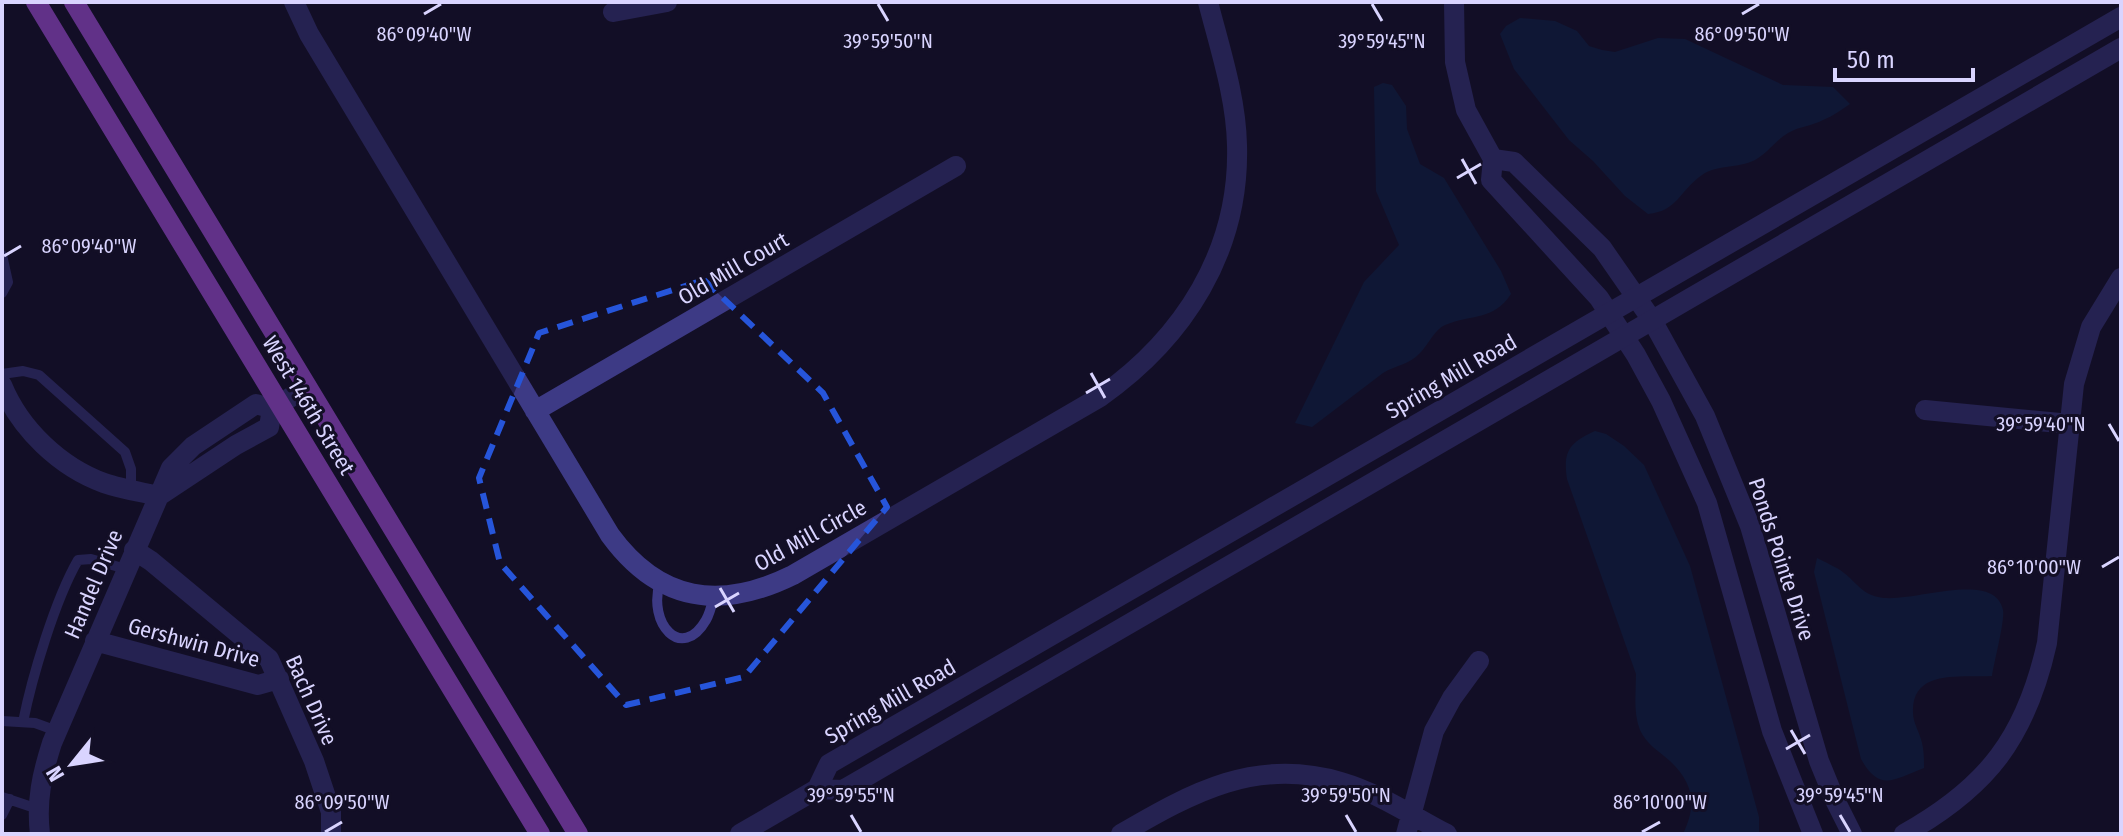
<svg xmlns="http://www.w3.org/2000/svg" width="2123" height="836" font-family="'Fira Sans Condensed',sans-serif">
<style>
.water{fill:#0c2248}
.lines{fill:none;stroke-linecap:round;stroke-linejoin:round}
.service{stroke:#3d3a85;stroke-width:10}
.minor{stroke:#3d3a85;stroke-width:20}
.tertiary{stroke:#3d3a85;stroke-width:20}
.primary{stroke:#c25bff;stroke-width:20}
.marked{fill:none;stroke:#2655da;stroke-width:6;stroke-dasharray:16 10;stroke-linejoin:round}
.ticks{fill:none;stroke:#d9d4ff;stroke-width:3}
.labels{text-anchor:middle;stroke-width:6;stroke-linejoin:round;paint-order:stroke}
.street-label{font-size:22px;fill:#d9d4ff;stroke:#130f26}
.ticks-label{font-size:20px;text-anchor:middle;fill:#d9d4ff;stroke:#130f26;stroke-width:6;stroke-linejoin:round;paint-order:stroke}
</style>
<rect width="100%" height="100%" fill="#130f26"/>
<!-- water -->
<path class="water" d="M 1520,18 L 1555,21 L 1577,31 L 1589,46 L 1602,50 L 1615,52 L 1658,38 L 1685,39 L 1783,85 L 1833,87 L 1850,104 C 1841,110 1833,116 1823,120 C 1812,126 1800,126 1788,133 C 1776,140 1768,153 1755,160 C 1737,169 1718,164 1702,175 C 1679,191 1678,211 1648,214 L 1625,196 L 1593,161 L 1569,140 L 1514,69 L 1500,34 L 1506,26 Z
M 1383,83 L 1392,85 L 1406,106 L 1407,129 L 1420,164 L 1444,178 L 1501,271 L 1511,294 C 1493,321 1472,314 1445,325 C 1435,329 1428,345 1420,353 C 1409,365 1396,365 1383,373 L 1312,427 L 1295,423 L 1364,282 L 1399,245 L 1376,191 L 1374,87 Z
M 1595,431 L 1606,434 L 1624,446 L 1644,465 L 1690,566 L 1759,817 L 1759,834 L 1683,834 C 1697,805 1694,784 1670,761 C 1659,751 1647,745 1640,730 C 1633,712 1636,693 1636,674 L 1567,479 C 1563,451 1569,443 1595,431 Z
M 1817,558 C 1826,563 1837,567 1844,573 C 1857,583 1861,593 1878,597 C 1909,605 1994,568 2003,610 C 2005,621 1994,662 1992,676 C 1962,678 1911,668 1913,713 C 1913,723 1920,733 1922,743 C 1924,751 1924,760 1924,768 C 1894,779 1880,793 1861,759 L 1814,572 Z"/>
<g class="lines">
<!-- service -->
<path class="service" d="M 2,255 L 8,282 L 2,293
M 2,374 L 23,371 L 39,375 L 125,452 L 131,469 L 131,490
M 660,582 C 647,624 682,662 706,620 C 710,613 712,604 714,596
M 2,721 L 35,723 L 57,731
M 23,722 C 32,677 55,600 78,560 L 91,559 L 126,569
M 2,797 L 38,809
M 2,815 L 10,799"/>
<!-- minor -->
<path class="minor" d="M 294,2 L 309,34 L 610,535 C 659,602 720,611 793,575 L 1100,397 C 1184,338 1240,251 1237,145 C 1236,97 1220,49 1208,2
M 1454,2 L 1455,62 L 1466,110 L 1493,159 L 1491,180 L 1599,298 L 1636,355 L 1661,401 L 1707,503 L 1772,731 L 1813,834
M 613,12 L 667,2
M 1493,159 L 1514,162 L 1602,248 L 1652,320 L 1705,416 L 1750,526 L 1819,761 L 1835,800 L 1852,834
M 2,385 C 20,429 60,467 104,483 C 121,489 141,492 159,496
M 1925,410 L 2070,424
M 535,411 L 956,166
M 159,496 L 236,445 L 269,427 L 272,409
M 134,550 L 151,561 L 269,659 L 314,761 L 331,812 L 331,834
M 95,641 L 258,685 L 279,679
M 40,834 C 36,801 42,774 52,743 L 171,468 L 193,446 L 256,404 L 272,409 L 307,387
M 1121,834 C 1193,792 1256,757 1341,782 C 1379,793 1412,816 1447,834
M 1406,834 L 1434,731 L 1452,698 L 1479,661
M 1904,834 C 1988,787 2026,737 2047,643 L 2074,384 L 2091,327 L 2121,278"/>
<!-- tertiary -->
<path class="tertiary" d="M 817,789 L 829,764 L 2121,17
M 740,834 L 817,789 L 843,790 L 2121,48"/>
<!-- primary -->
<path class="primary" d="M 36,2 L 540,834
M 74,2 L 578,834"/>
</g>
<!-- marked area -->
<path d="M0 0H2123V836H0ZM 704,280 L 823,393 L 887,507 L 744,677 L 626,705 L 500,563 L 479,478 L 539,333 Z" fill="#130f26" fill-opacity=".55" fill-rule="evenodd"/>
<path class="marked" d="M 704,280 L 823,393 L 887,507 L 744,677 L 626,705 L 500,563 L 479,478 L 539,333 Z"/>
<!-- ticks -->
<path class="ticks" d="M 878,4 L 888,21M 1372,4 L 1382,21M 424,14 L 441,4M 1742,14 L 1759,4M 1462,159 L 1476,184M 1457,178 L 1481,164M 4,256 L 21,246M 1091,373 L 1105,398M 1086,393 L 1110,379M 2109,424 L 2119,441M 2102,567 L 2119,557M 720,588 L 734,612M 715,607 L 739,593M 1791,730 L 1805,754M 1786,749 L 1810,735M 851,815 L 861,832M 1346,815 L 1356,832M 1840,815 L 1850,832M 325,832 L 342,822M 1642,832 L 1660,822"/>
<g class="labels">
<!-- street labels -->
<g class="street-label">
<text transform="translate(733 268) rotate(-30)" y="8">Old Mill Court</text>
<text transform="translate(1451 376) rotate(-30)" y="8">Spring Mill Road</text>
<text transform="translate(309 405) rotate(59)" y="8">West 146th Street</text>
<text transform="translate(810 535) rotate(-29)" y="8">Old Mill Circle</text>
<text transform="translate(1782 559) rotate(72)" y="8">Ponds Pointe Drive</text>
<text transform="translate(93 584) rotate(-67)" y="8">Handel Drive</text>
<text transform="translate(194 642) rotate(15)" y="8">Gershwin Drive</text>
<text transform="translate(312 700) rotate(66)" y="8">Bach Drive</text>
<text transform="translate(890 701) rotate(-30)" y="8">Spring Mill Road</text>
</g>
</g>
<g class="ticks-label">
<text x="424" y="41">86°09'40"W</text>
<text x="1742" y="41">86°09'50"W</text>
<text x="888" y="48">39°59'50"N</text>
<text x="1382" y="48">39°59'45"N</text>
<text x="89" y="253">86°09'40"W</text>
<text x="2041" y="431">39°59'40"N</text>
<text x="2034" y="574">86°10'00"W</text>
<text x="851" y="802">39°59'55"N</text>
<text x="1346" y="802">39°59'50"N</text>
<text x="1840" y="802">39°59'45"N</text>
<text x="342" y="809">86°09'50"W</text>
<text x="1660" y="809">86°10'00"W</text>
</g>
<!-- border -->
<rect width="2123" height="836" fill="none" stroke="#d9d4ff" stroke-width="8"/>
<!-- north arrow -->
<g transform="translate(72 764) rotate(240)" stroke="#130f26" stroke-width="6" paint-order="stroke">
<path d="M0-6L14 30L0 20L-14 30Z" fill="#d9d4ff"/>
<text y="-12" font-size="22" font-weight="bold" text-anchor="middle" fill="#d9d4ff">N</text>
</g>
<!-- scale -->
<path d="M1835 68v12h138v-12" fill="none" stroke="#d9d4ff" stroke-width="4"/>
<text x="1847" y="68" font-size="24" fill="#d9d4ff" stroke="#130f26" stroke-width="6" paint-order="stroke">50 m</text>
</svg>
